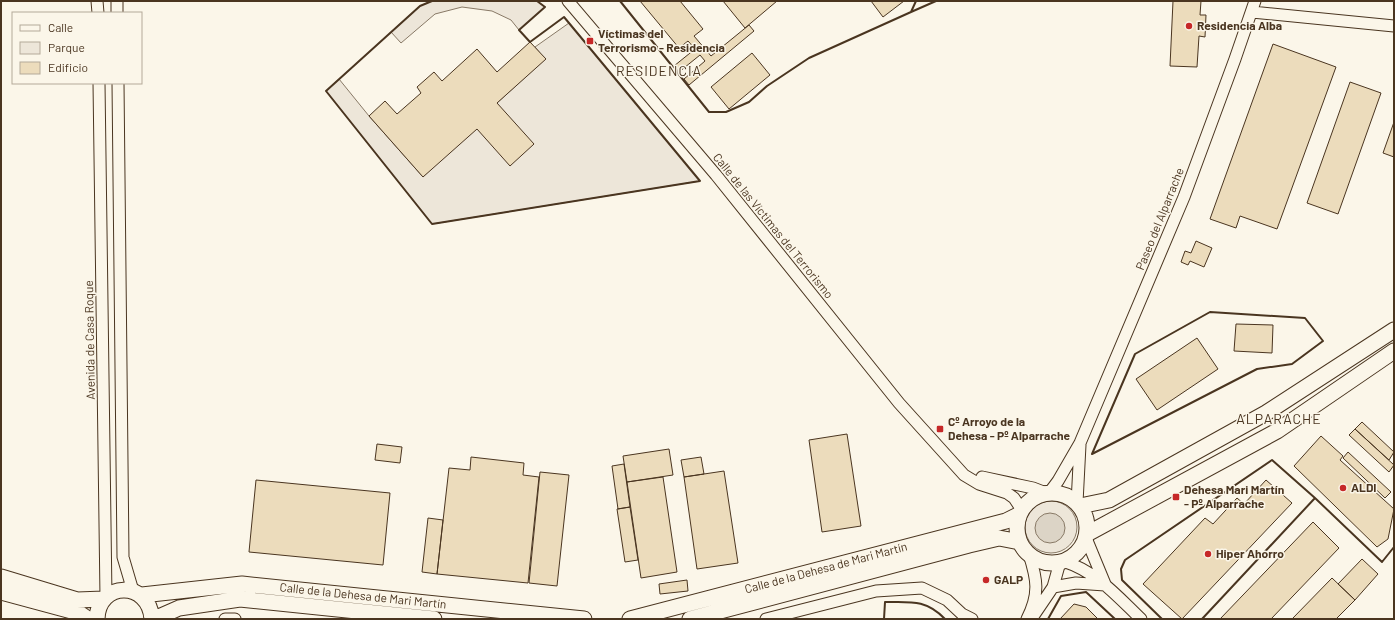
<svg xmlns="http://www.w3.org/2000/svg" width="1395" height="620" font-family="Barlow,sans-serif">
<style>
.green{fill:#ede6d9;stroke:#887966}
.water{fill:#dcd4c6;stroke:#887966}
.building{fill:#ecdcbc;stroke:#4a3520}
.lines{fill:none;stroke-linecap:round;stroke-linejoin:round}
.street-casing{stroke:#4a3520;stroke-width:13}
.secondary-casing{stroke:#4a3520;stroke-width:17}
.street{stroke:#fbf6e9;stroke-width:11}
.secondary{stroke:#fbf6e9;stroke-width:15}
.wall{stroke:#4a3520;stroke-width:2}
.poi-dot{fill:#c62828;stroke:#fbf6e9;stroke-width:1.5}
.labels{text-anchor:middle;stroke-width:3;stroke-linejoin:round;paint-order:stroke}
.poi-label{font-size:12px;font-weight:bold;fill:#4a3520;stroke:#fbf6e9;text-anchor:start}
.street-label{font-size:12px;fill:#4a3520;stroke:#fbf6e9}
.quarter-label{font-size:14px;letter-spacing:1px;fill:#4a3520;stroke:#fbf6e9}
</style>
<rect width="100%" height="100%" fill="#fbf6e9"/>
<!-- green -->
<path class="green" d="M 432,1 L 537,1 L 545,7 L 519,30 L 511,20 L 492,11 L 462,7 L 435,14 L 401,43 L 391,32 L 420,6 Z
M 569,23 L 700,181 L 432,224 L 326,91 L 339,79 L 369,116 L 423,177 L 497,103 L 545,59 L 535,47 Z
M1025 527a26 26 0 1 1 52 0a26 26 0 1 1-52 0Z"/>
<!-- water -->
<path class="water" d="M1035 528a15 15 0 1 1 30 0a15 15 0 1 1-30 0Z"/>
<!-- building -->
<path class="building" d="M 640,1 L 680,1 L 703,29 L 694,36 L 711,56 L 749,25 L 754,31 L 689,85 L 684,79 L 705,61 L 700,55 L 679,72 L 674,66 L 695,49 L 688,41 L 679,48 Z
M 723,1 L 777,1 L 745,28 Z
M 871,1 L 904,1 L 883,17 Z
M 1173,1 L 1201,1 L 1200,15 L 1206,15 L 1205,37 L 1199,36 L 1197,67 L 1170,66 Z
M 530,42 L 546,59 L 497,103 L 534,144 L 510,166 L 477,129 L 423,177 L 369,116 L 385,101 L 397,114 L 421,93 L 417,87 L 434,72 L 442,81 L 477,49 L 497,72 Z
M 1273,44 L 1336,67 L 1277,229 L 1240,216 L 1236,228 L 1210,219 Z
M 752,53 L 770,75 L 729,109 L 711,87 Z
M 1350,82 L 1381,93 L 1338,214 L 1307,203 Z
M 1394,122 L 1394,157 L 1383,153 Z
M 1196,241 L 1212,248 L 1204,267 L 1190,261 L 1188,265 L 1181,262 L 1185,251 L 1191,253 Z
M 1236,324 L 1273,325 L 1272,353 L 1234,351 Z
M 1197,338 L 1218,369 L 1157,410 L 1136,379 Z
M 1362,422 L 1394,452 L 1389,460 L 1355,429 Z
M 1355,429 L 1394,465 L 1389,472 L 1349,435 Z
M 847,434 L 861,526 L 822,532 L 809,440 Z
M 1321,436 L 1343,456 L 1340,460 L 1394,509 L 1388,539 L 1377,547 L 1294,466 Z
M 377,444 L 402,447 L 400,463 L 375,460 Z
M 669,449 L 673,475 L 627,482 L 623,456 Z
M 1348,452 L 1391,492 L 1385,498 L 1343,458 Z
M 471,457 L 524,463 L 523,475 L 539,477 L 528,583 L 437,574 L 449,468 L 470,470 Z
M 701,457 L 704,474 L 684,477 L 681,460 Z
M 624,464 L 630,507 L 618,509 L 612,466 Z
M 724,471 L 738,563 L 697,569 L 684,477 Z
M 540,472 L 569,475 L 557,586 L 529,583 Z
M 663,477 L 677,572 L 641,578 L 627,482 Z
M 256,480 L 390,493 L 383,565 L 249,552 Z
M 1266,480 L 1292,503 L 1182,619 L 1143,584 L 1205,518 L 1213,524 L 1237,498 L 1244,504 Z
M 630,507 L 638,560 L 625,562 L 617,509 Z
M 428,518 L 443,520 L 437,574 L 422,572 Z
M 1313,522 L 1339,548 L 1271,619 L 1220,619 Z
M 1362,559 L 1378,574 L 1355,600 L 1338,584 Z
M 1332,578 L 1355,600 L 1336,619 L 1292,619 Z
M 687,580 L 688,591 L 660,594 L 659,584 Z
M 1074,604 L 1086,607 L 1098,619 L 1060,619 Z"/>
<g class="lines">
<!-- street casing -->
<g class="street-casing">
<path id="street" d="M 97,1 L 98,13
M 117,1 L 117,13
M 568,1 L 716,175 L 899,403 L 964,475 L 979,484 L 1007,493 L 1014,498 L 1022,510
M 1252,12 L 1394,26
M 99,83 L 106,597
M 118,83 L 123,557 L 133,591
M 982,477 L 1033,488 L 1046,493
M 1049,493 L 1058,481 L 1080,443 L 1184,197 L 1235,59 L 1255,1
M 1077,503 L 1080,445
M 1086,538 L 1105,584
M 1063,561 C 1097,572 1116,595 1141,619
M 1053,587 L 1076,583 L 1105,585
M 1034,615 L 1053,587 L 1060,562
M 225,619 L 235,619
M 766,619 L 876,591 L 922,588 L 947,600 L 962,614 L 972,619
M 1027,619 C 1040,594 1037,579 1029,554"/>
</g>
<!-- secondary casing -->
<g class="secondary-casing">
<path id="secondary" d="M1017 528a35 35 0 1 1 70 0a35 35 0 1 1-70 0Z
M 1080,506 L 1109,500 L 1266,413 L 1394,330
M 1087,534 L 1277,431 L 1394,351
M 1,577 L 77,600 L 104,599
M 1,592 L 79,613 L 88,619
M 142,595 L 242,584 L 584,619
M 97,619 C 98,581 149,580 152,619
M 154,619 L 179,608 L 240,599 L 434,619
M 630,619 L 1006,521 L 1020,514
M 690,619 L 969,545 L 999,538 L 1020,542"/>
</g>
<!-- street -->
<use href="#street" class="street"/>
<!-- secondary -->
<use href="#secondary" class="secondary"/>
<!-- wall -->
<path class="wall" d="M 432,1 L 420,6 L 326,91 L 432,224 L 700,181 L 564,17 L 530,42 L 519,30 L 545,7 L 537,1
M 620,1 L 709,112 L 726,112 L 749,102 L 767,86 L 809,58 L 911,12 L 916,1
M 911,12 L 936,1
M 1210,312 L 1305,318 L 1323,341 L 1292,364 L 1257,369 L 1092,454 L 1135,354 Z
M 1315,498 L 1382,562 L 1394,547
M 884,619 L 885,602 C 910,602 926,599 945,619
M 1048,619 L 1061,596 L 1086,592 L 1115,619
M 1162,619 L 1122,580 L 1121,569 L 1125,560 L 1272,460 L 1315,498 L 1202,619"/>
</g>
<!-- markers -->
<g class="poi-dot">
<circle cx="1189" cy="26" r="4"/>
<rect x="586" y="37" width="8" height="8" rx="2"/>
<rect x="936" y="425" width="8" height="8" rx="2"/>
<circle cx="1343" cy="488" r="4"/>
<rect x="1172" y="493" width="8" height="8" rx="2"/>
<circle cx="1208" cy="554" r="4"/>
<circle cx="986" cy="580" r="4"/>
</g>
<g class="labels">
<!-- poi labels -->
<g class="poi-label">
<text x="1197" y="30">Residencia Alba</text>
<text x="598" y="38">Víctimas del<tspan x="598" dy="14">Terrorismo - Residencia</tspan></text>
<text x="948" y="426">Cº Arroyo de la<tspan x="948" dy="14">Dehesa - Pº Alparrache</tspan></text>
<text x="1351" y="492">ALDI</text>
<text x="1184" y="494">Dehesa Mari Martín<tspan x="1184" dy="14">- Pº Alparrache</tspan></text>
<text x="1216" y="558">Hiper Ahorro</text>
<text x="994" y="584">GALP</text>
</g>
<!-- street labels -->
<g class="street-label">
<text transform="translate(1160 219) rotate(-68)" y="4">Paseo del Alparrache</text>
<text transform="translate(773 226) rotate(51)" y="4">Calle de las Víctimas del Terrorismo</text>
<text transform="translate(90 340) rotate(-91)" y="4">Avenida de Casa Roque</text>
<text transform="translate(826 568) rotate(-15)" y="4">Calle de la Dehesa de Mari Martín</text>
<text transform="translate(363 596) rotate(6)" y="4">Calle de la Dehesa de Mari Martín</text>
</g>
<!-- quarter labels -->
<g class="quarter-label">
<text x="659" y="76">RESIDENCIA</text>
<text x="1279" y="424">ALPARACHE</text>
</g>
</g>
<!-- border -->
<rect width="1395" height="620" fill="none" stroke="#4a3520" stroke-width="4"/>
<!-- legend -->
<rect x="12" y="12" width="130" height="72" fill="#fbf6e9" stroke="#b4a999"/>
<rect x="20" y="25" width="20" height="6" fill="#fbf6e9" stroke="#b4a999"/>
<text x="48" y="32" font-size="12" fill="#4a3520">Calle</text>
<rect x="20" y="42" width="20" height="12" fill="#ede6d9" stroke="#b4a999"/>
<text x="48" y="52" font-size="12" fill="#4a3520">Parque</text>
<rect x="20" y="62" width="20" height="12" fill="#ecdcbc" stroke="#b4a999"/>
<text x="48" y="72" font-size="12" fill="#4a3520">Edificio</text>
</svg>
